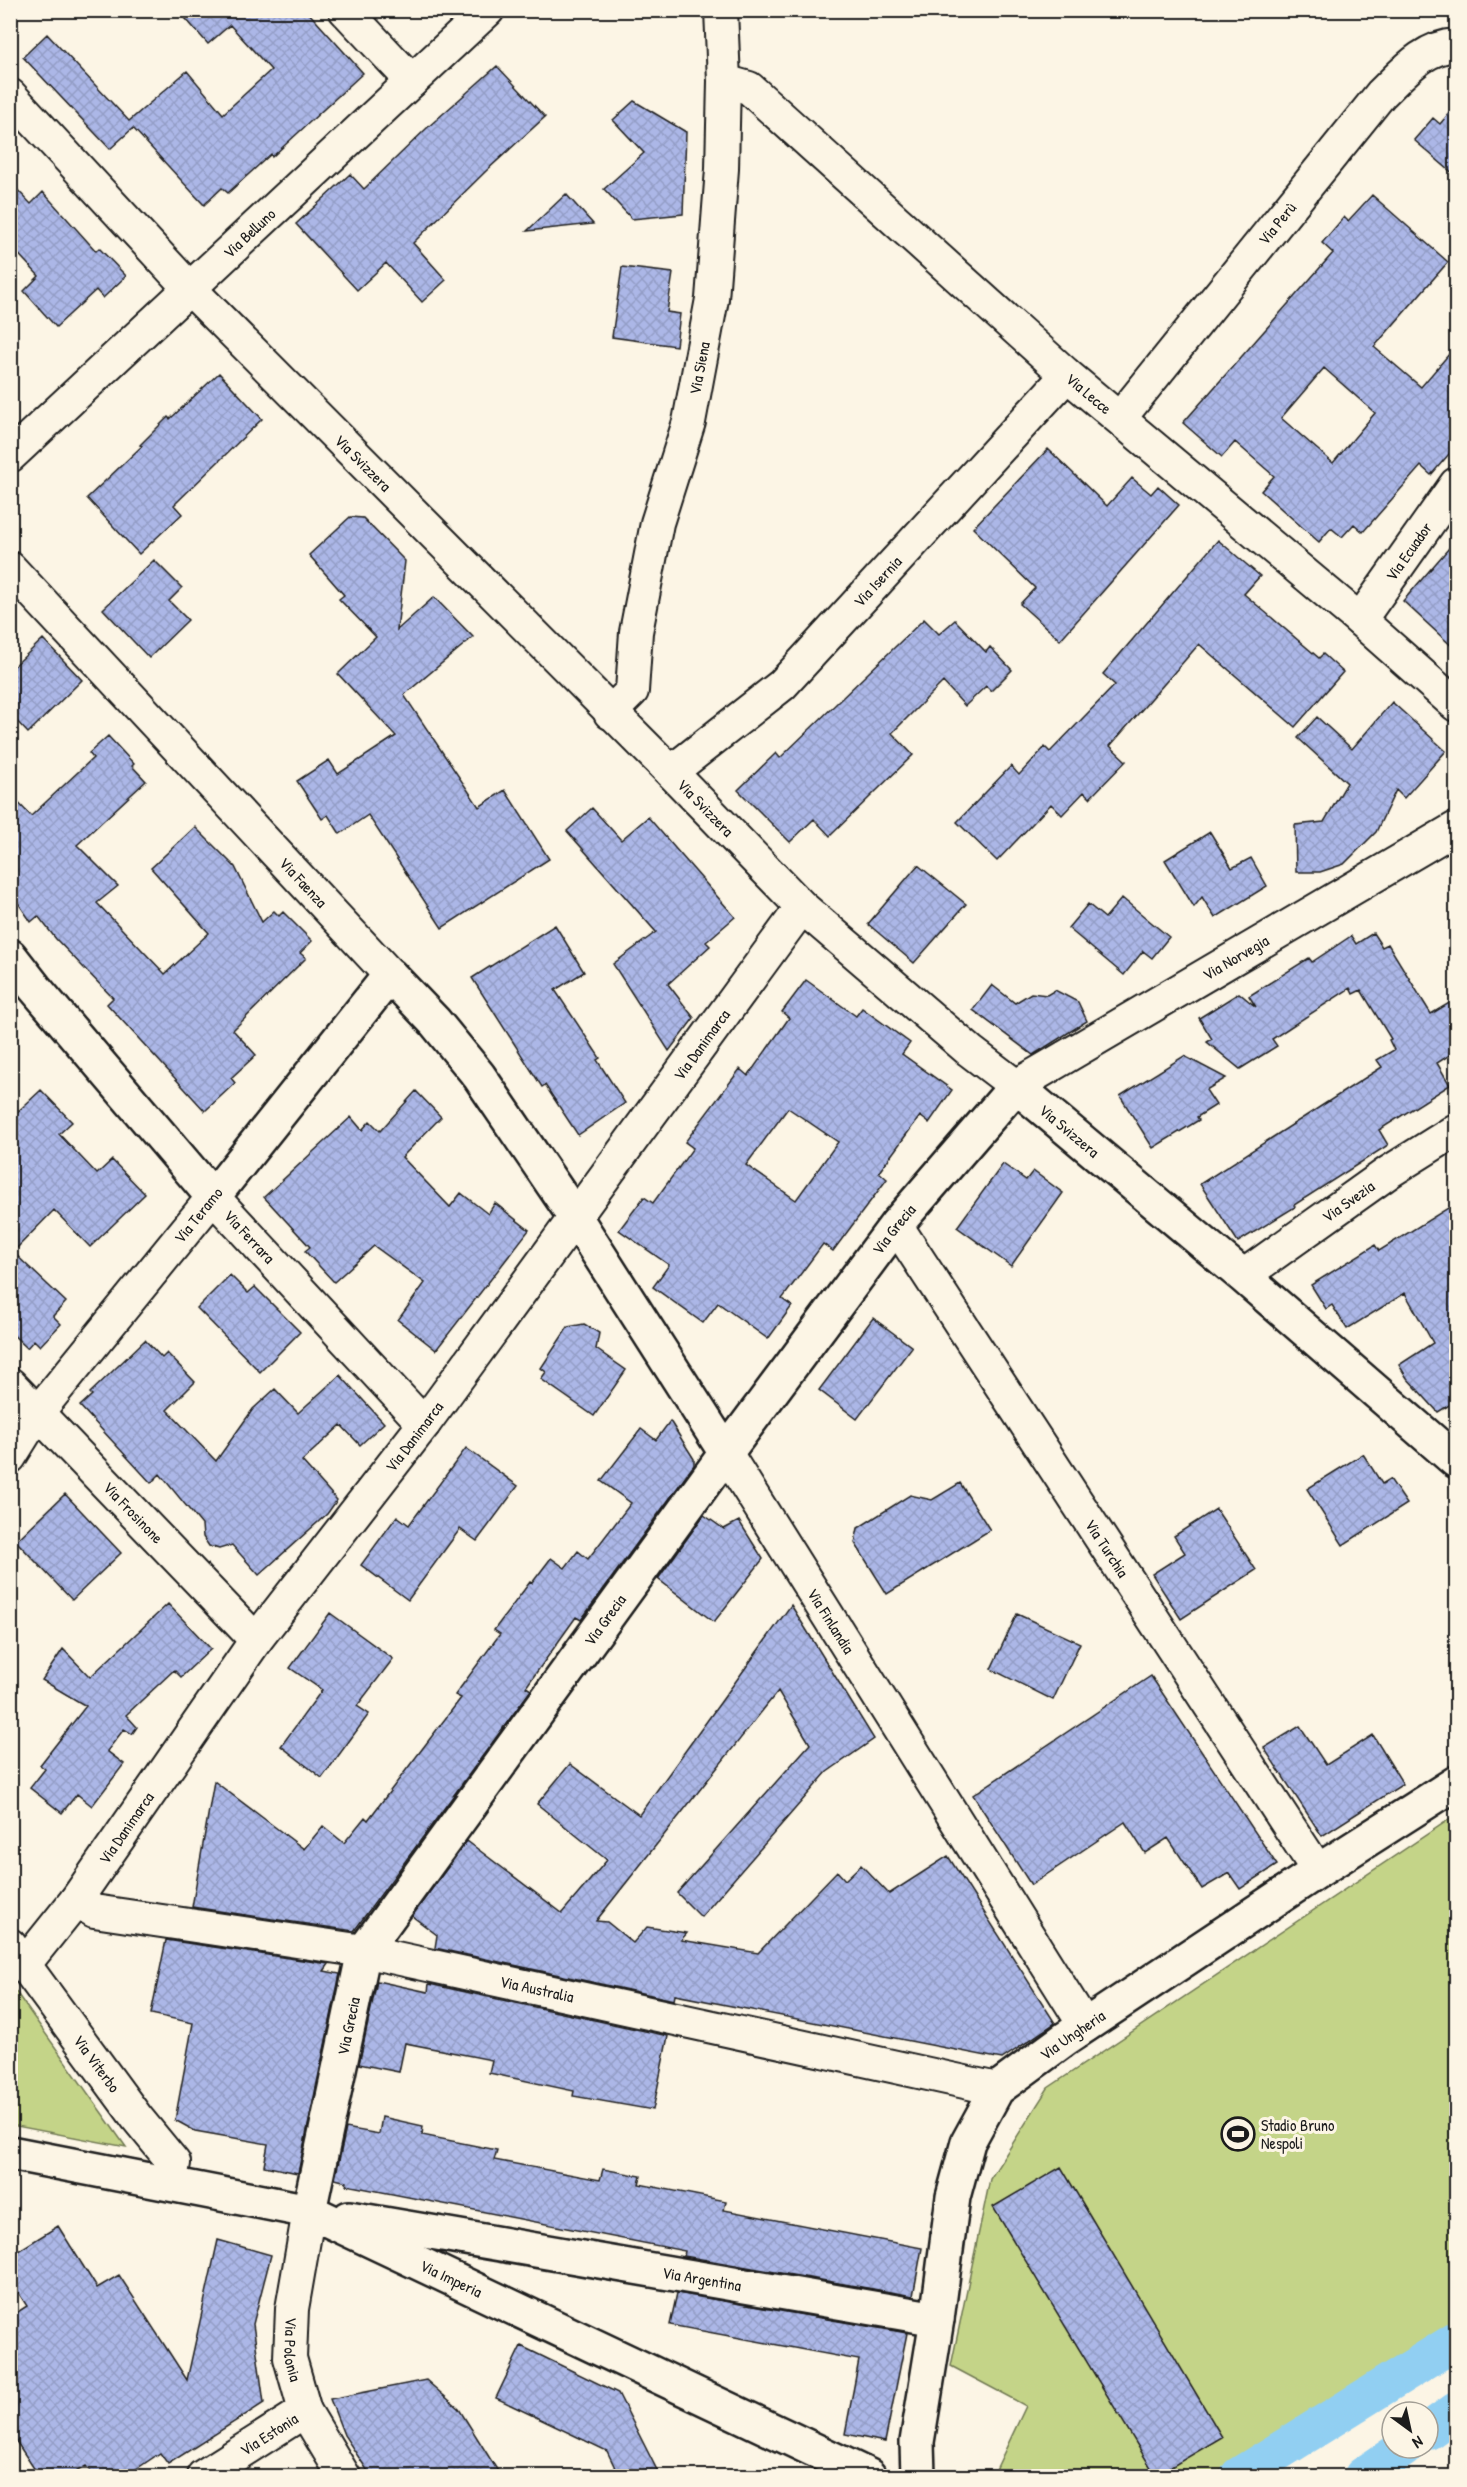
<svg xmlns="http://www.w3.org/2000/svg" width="1467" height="2487" font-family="'Patrick Hand',sans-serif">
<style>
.grass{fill:#c4d488;stroke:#707852;stroke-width:1.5}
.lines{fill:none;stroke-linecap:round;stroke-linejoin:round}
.stream{stroke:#62879c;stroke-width:10}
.canal{stroke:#91cff2;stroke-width:38}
.building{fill:url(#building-cross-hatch);stroke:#1c1c1c;stroke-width:1.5;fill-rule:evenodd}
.street-casing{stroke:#1c1c1c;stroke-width:36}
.secondary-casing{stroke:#1c1c1c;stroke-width:38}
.street{stroke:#fcf5e5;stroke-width:32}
.secondary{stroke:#fcf5e5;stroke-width:33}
.labels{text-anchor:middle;stroke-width:6;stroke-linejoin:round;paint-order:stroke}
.street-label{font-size:16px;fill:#1c1c1c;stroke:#fcf5e5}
.poi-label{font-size:16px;fill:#1c1c1c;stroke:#fcf5e5;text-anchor:start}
</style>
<defs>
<pattern id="building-cross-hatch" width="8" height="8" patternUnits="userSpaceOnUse" patternTransform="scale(1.5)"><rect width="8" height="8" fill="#acb7e7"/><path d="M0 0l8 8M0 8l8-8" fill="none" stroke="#939dc6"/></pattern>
</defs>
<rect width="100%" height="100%" fill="#fcf5e5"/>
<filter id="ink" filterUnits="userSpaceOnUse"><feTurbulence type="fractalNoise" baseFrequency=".0167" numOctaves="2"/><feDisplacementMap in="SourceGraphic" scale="12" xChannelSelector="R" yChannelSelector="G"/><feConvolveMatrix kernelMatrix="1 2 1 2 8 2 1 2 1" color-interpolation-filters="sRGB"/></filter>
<g filter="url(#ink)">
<!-- grass -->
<path class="grass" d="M 1456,1815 L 1456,2321 L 1212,2476 L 993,2476 L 1026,2406 L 951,2366 L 990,2179 L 1048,2088 Z
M 11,1985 L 126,2147 L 11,2125 Z"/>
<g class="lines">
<!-- stream -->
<path class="stream" d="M 1445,2419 L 1456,2420"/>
<!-- canal -->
<path class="canal" d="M 1428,2431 L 1456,2411
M 1239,2476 L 1456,2341
M 1363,2476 L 1404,2448"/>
</g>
<!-- building -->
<path class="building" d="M 178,10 L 306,10 L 363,73 L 272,157 L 271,154 L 228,193 L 222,188 L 204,205 L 133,128 L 110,149 L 23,57 L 47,34 L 129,121 L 187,71 L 223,114 L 271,70 L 230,25 L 208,44 Z
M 497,66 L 545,117 L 486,171 L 413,243 L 446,280 L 422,302 L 386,263 L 357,290 L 296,224 L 350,174 L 364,189 L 427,128 Z
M 634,101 L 686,132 L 683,214 L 632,219 L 604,189 L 644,153 L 613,120 Z
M 1456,105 L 1456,176 L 1414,140 L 1433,118 L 1440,124 Z
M 10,182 L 31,204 L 43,192 L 96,251 L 99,248 L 126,276 L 103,298 L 96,290 L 56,327 L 24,291 L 39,276 L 10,245 Z
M 566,194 L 593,224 L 527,231 Z
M 1372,195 L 1448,262 L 1374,347 L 1421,387 L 1456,346 L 1456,446 L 1431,475 L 1421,466 L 1363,532 L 1354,524 L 1342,537 L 1331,528 L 1319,542 L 1261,491 L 1274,476 L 1235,442 L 1222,457 L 1183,423 L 1333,253 L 1322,243 L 1344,217 L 1348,221 ZM 1324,368 L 1375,413 L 1333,463 L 1281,418 Z
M 622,267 L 673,273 L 667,312 L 680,314 L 676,346 L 612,337 Z
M 219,373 L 262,419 L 174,505 L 182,514 L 139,554 L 87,498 L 142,446 L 140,445 L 168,417 L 170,419 Z
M 1048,449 L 1107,506 L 1132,478 L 1151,494 L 1158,486 L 1179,505 L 1060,640 L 1020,604 L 1035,588 L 973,528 Z
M 350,517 L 363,518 L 405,561 L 397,630 L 434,597 L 473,637 L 404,695 L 479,807 L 505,790 L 549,859 L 442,928 L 368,815 L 340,834 L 328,815 L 322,819 L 297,781 L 329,760 L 338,774 L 396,736 L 338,674 L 376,637 L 339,599 L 344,595 L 309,555 Z
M 1218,540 L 1260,576 L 1244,594 L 1319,658 L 1323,654 L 1343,672 L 1295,727 L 1199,644 L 1110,746 L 1126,761 L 1090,798 L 1084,792 L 1062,815 L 1051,804 L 997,861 L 957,822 L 1011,766 L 1019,775 L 1045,747 L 1050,752 L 1115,685 L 1103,674 Z
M 1456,540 L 1456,650 L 1403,601 Z
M 154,560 L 182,588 L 169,601 L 188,620 L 149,658 L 103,609 Z
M 924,619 L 939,634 L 955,620 L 986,652 L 990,647 L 1012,670 L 991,691 L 986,686 L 965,706 L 943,682 L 892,733 L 913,755 L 830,836 L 814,819 L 790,842 L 738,790 L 776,753 L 780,758 Z
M 43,639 L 82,680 L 28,733 L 10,714 L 10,670 Z
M 1392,702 L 1446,751 L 1404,798 L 1396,790 L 1376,832 L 1344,864 L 1320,872 L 1296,872 L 1295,825 L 1324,822 L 1347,783 L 1298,738 L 1317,717 L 1352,749 Z
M 108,736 L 134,764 L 132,766 L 146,781 L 77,845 L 118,886 L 97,903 L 165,974 L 209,933 L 151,868 L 195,827 L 235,867 L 262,922 L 274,911 L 279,916 L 283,912 L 312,941 L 300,953 L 306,958 L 233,1030 L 256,1055 L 231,1078 L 235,1083 L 205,1111 L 107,1004 L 113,998 L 56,939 L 38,916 L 31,922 L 10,891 L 10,794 L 31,816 L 93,758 L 89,753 Z
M 592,808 L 621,840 L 648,817 L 735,917 L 706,942 L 710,946 L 668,984 L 694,1018 L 669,1051 L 613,964 L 656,932 L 567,831 Z
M 1210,832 L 1232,868 L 1251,858 L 1267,886 L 1215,918 L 1202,897 L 1194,907 L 1165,860 Z
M 918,865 L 966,904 L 914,963 L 868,924 Z
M 1122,898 L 1169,937 L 1152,958 L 1143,951 L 1124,975 L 1068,928 L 1088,904 L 1105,918 Z
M 555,925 L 584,972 L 555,990 L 600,1058 L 597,1060 L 625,1103 L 578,1135 L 545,1085 L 542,1087 L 472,978 Z
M 1373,933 L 1382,947 L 1388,944 L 1431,1014 L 1456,999 L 1456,1051 L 1437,1063 L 1450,1085 L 1379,1130 L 1388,1145 L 1294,1205 L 1295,1207 L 1238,1242 L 1200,1184 L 1382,1067 L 1377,1060 L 1394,1050 L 1389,1040 L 1391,1039 L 1361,990 L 1353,994 L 1350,988 L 1272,1039 L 1277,1046 L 1240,1069 L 1207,1042 L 1212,1039 L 1199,1018 L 1239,993 L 1256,1007 L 1249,996 L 1309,958 L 1312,962 L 1351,936 L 1356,944 Z
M 806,980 L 856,1016 L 862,1008 L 910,1043 L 902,1054 L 952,1090 L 929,1123 L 920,1116 L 879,1172 L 887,1179 L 833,1251 L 823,1244 L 782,1299 L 792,1306 L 768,1339 L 718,1303 L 703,1323 L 653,1287 L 669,1265 L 619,1230 L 644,1197 L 653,1203 L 693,1148 L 685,1142 L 740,1069 L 748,1076 L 789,1018 L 782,1012 ZM 788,1108 L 838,1142 L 796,1200 L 746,1165 Z
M 992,985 L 1015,1003 L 1031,993 L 1047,995 L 1055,990 L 1078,1002 L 1087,1021 L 1033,1055 L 973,1010 Z
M 1184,1056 L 1226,1078 L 1206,1090 L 1216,1105 L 1197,1117 L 1199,1120 L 1153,1148 L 1120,1096 Z
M 41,1090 L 72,1122 L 59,1134 L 97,1174 L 112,1160 L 145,1194 L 90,1247 L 54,1210 L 13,1252 L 66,1302 L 53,1316 L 61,1324 L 40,1346 L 34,1340 L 27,1348 L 10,1332 L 10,1119 Z
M 416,1091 L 441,1117 L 402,1157 L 450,1207 L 461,1193 L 488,1214 L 495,1203 L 529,1230 L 436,1350 L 398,1320 L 425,1283 L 374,1246 L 334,1282 L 305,1251 L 310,1247 L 264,1197 L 351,1117 L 362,1130 L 370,1121 L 380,1131 Z
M 1003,1164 L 1026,1180 L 1033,1171 L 1063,1193 L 1011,1266 L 957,1227 Z
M 1456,1203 L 1456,1401 L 1438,1412 L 1407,1378 L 1399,1365 L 1433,1343 L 1405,1293 L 1347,1329 L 1332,1305 L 1326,1309 L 1311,1285 L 1375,1245 L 1379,1251 Z
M 230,1275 L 248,1293 L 255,1287 L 300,1332 L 260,1372 L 197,1308 Z
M 873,1318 L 912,1347 L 857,1419 L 819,1390 Z
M 584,1324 L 599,1333 L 596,1349 L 626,1370 L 594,1416 L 541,1379 L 546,1372 L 541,1368 L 568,1327 Z
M 145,1340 L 162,1358 L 167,1353 L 195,1382 L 167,1410 L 216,1461 L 253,1409 L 275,1389 L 298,1413 L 340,1375 L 384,1423 L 360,1445 L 341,1425 L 302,1461 L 337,1500 L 327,1514 L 259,1575 L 232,1545 L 219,1549 L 209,1546 L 203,1537 L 202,1525 L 160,1474 L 151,1483 L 80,1406 L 92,1395 L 90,1393 Z
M 670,1421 L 694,1459 L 694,1465 L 581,1620 L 576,1617 L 526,1687 L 531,1690 L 354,1931 L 192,1907 L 214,1781 L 304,1849 L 323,1826 L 344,1843 L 365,1817 L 368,1820 L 461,1698 L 455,1695 L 500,1634 L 494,1630 L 530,1582 L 532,1583 L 551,1558 L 565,1568 L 578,1551 L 588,1559 L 631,1503 L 601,1481 L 641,1429 L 656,1440 Z
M 466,1448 L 518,1486 L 477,1541 L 460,1529 L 408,1600 L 361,1565 L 397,1516 L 409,1525 Z
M 1363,1454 L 1382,1484 L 1390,1479 L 1407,1504 L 1343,1545 L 1307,1489 Z
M 960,1483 L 990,1530 L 887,1594 L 855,1543 L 858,1528 L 910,1495 L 932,1500 Z
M 65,1494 L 121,1553 L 72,1600 L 16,1541 Z
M 1216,1509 L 1256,1570 L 1181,1619 L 1152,1574 L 1185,1553 L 1174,1536 Z
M 704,1515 L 724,1529 L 739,1521 L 763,1559 L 714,1622 L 658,1579 Z
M 168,1604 L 211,1649 L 181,1677 L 174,1670 L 126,1715 L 137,1727 L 132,1734 L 124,1729 L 107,1751 L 124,1764 L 92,1806 L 77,1794 L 62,1813 L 30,1788 L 45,1769 L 40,1765 L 86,1706 L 42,1680 L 63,1649 L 90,1677 Z
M 791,1605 L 874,1739 L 827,1772 L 701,1917 L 677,1893 L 810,1744 L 778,1691 L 596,1921 L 607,1922 L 633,1943 L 647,1927 L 687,1933 L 681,1940 L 758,1953 L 837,1871 L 845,1880 L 861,1865 L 889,1894 L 948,1856 L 1055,2023 L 1002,2059 L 675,1995 L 674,2000 L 435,1948 L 437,1935 L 412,1916 L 467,1841 L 562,1913 L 607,1860 L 537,1804 L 570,1764 L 639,1815 Z
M 330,1613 L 393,1659 L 357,1706 L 369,1714 L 322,1778 L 281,1746 L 322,1690 L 290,1668 Z
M 1017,1614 L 1080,1643 L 1053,1700 L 991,1669 Z
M 1151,1676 L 1277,1865 L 1240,1889 L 1229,1873 L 1202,1889 L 1168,1838 L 1145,1853 L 1125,1822 L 1031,1885 L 973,1795 Z
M 1300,1726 L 1326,1765 L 1373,1735 L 1403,1784 L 1322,1836 L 1264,1748 Z
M 166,1940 L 329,1964 L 324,1971 L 340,1974 L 298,2173 L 264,2166 L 268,2144 L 195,2131 L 175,2120 L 193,2023 L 151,2014 Z
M 377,1981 L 428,1992 L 429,1984 L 668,2036 L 653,2110 L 573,2096 L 574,2091 L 489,2073 L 492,2060 L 405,2043 L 399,2072 L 359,2064 Z
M 382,2117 L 423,2126 L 422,2135 L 497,2150 L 494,2160 L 600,2180 L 603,2169 L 641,2176 L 639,2184 L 726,2201 L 724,2210 L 922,2248 L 913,2296 L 684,2256 L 685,2251 L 346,2185 L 347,2182 L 335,2179 L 346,2128 L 379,2134 Z
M 1061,2167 L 1222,2437 L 1156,2476 L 993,2207 Z
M 58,2226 L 97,2288 L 119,2275 L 187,2380 L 218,2240 L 271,2255 L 253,2324 L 264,2403 L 168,2464 L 160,2453 L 126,2476 L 94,2476 L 86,2466 L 69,2476 L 39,2476 L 10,2432 L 10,2317 L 27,2306 L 10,2280 L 10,2256 Z
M 677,2293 L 907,2333 L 885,2442 L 845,2434 L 859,2360 L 670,2325 Z
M 521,2346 L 618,2393 L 660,2476 L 619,2476 L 607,2451 L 496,2398 Z
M 426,2380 L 459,2409 L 501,2476 L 371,2476 L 344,2435 L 330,2399 Z"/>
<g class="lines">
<!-- street casing -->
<g class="street-casing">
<g id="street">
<path d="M 345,10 L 412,81"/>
<path id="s1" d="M 724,81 L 749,88 L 1067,375 L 1360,620 L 1456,705"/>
<path id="s2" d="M 10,95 L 190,289 L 671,772 L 802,907 L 970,1051 L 1016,1086 L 1456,828"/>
<path id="s3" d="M 1120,418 L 1381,94 C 1403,73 1423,47 1456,45"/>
<path id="s4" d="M 10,456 L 488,10"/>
<path id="s5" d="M 10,568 L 390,975"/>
<path id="s6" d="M 1360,620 L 1456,484"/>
<path id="s7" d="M 610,713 L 632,691 L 636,632 L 657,523 L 689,422 L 712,299 L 722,169 L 724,81 L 721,10"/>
<path id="s8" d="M 671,772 L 782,685 L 1067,375"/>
<path id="s9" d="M 896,1225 L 1318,1871"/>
<path id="s10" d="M 1243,1276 L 1389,1172 L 1456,1130"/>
<path id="s11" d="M 10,1384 L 256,1640"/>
<path id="s12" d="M 726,1453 L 1085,2026"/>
<path id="s13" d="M 10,1457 L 38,1412 L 213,1197 L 424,1424"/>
<path id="s14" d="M 76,1900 L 94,1911 L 364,1951 L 997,2089"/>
<path id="s15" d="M 10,1945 L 137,2118 L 174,2163 L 170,2183"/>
<path id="s16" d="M 24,1965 L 76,1900 L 256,1640 L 424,1424 L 802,907"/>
<path id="s17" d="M 309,2211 L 292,2309 L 290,2358 L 305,2411 L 344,2476"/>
<path id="s18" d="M 203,2476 L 305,2411"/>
</g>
</g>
<!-- secondary casing -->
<g class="secondary-casing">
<g id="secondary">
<path d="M 10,956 L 35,988 L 213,1197 L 390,975 L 435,1022 L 479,1076 L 575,1217 L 726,1453"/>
<path id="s19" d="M 10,2153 L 309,2211 L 869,2476"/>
<path id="s20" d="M 309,2211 L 364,1951 L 726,1453 L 896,1225 L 1016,1086 L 1243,1276 L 1456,1461"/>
<path id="s21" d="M 349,2218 L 937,2319"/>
<path id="s22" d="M 918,2476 L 917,2442 L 937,2319 L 953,2197 L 968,2142 L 997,2089 L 1065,2039 L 1318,1871 L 1456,1783"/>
</g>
</g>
<!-- street -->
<use href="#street" class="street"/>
<!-- secondary -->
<use href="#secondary" class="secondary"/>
</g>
</g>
<!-- icons -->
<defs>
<g id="stadium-ring" transform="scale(1.725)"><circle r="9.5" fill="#fcf5e5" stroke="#1c1c1c" stroke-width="1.5"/><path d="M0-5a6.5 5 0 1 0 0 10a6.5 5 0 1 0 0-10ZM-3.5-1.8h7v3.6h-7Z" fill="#1c1c1c"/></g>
</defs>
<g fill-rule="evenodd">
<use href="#stadium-ring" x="1238" y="2134"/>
</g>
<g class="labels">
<!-- street labels -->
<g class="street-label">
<text dy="6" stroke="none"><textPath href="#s3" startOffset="250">Via Perù</textPath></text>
<text dy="6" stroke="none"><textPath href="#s4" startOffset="327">Via Belluno</textPath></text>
<text dy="6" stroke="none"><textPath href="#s7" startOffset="362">Via Siena</textPath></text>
<text dy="6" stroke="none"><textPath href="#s1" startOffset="483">Via Lecce</textPath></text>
<text dy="6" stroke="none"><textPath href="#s2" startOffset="510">Via Svizzera</textPath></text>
<text dy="6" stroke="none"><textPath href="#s6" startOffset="84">Via Ecuador</textPath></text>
<text dy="6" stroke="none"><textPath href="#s8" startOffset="282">Via Isernia</textPath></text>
<text dy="6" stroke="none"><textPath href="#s2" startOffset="996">Via Svizzera</textPath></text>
<text dy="6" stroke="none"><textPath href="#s5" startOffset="430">Via Faenza</textPath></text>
<text dy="6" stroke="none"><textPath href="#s2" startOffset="1668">Via Norvegia</textPath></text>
<text dy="6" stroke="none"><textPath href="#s16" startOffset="1143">Via Danimarca</textPath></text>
<text dy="6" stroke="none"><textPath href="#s20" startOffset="1419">Via Svizzera</textPath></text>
<text dy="6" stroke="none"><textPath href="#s10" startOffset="129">Via Svezia</textPath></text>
<text transform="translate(198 1215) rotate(-51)" y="6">Via Teramo</text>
<text dy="6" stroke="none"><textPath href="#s20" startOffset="1161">Via Grecia</textPath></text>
<text dy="6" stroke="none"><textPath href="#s13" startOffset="384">Via Ferrara</textPath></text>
<text dy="6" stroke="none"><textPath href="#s16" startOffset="657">Via Danimarca</textPath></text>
<text dy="6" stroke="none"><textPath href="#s11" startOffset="178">Via Frosinone</textPath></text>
<text dy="6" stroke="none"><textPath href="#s9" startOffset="386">Via Turchia</textPath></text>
<text dy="6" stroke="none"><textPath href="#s20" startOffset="675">Via Grecia</textPath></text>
<text dy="6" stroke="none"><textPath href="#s12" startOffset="198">Via Finlandia</textPath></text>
<text dy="6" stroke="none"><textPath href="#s16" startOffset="171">Via Danimarca</textPath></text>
<text dy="6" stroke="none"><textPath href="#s14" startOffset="471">Via Australia</textPath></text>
<text dy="6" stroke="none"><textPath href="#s20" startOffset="189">Via Grecia</textPath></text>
<text dy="6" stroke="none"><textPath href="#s22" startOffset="492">Via Ungheria</textPath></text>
<text dy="6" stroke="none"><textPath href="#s15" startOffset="147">Via Viterbo</textPath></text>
<text dy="6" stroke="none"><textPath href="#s19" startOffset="462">Via Imperia</textPath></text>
<text dy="6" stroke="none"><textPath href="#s21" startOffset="358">Via Argentina</textPath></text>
<text dy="6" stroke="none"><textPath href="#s17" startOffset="140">Via Polonia</textPath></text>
<text dy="6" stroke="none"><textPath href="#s18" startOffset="78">Via Estonia</textPath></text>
</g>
<!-- poi labels -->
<g class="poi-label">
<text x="1261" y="2131">Stadio Bruno<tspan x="1261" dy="18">Nespoli</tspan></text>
</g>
</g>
<!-- margin -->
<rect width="1467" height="2487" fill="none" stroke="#fcf5e5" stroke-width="36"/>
<rect x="18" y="18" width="1431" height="2451" fill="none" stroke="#1c1c1c" stroke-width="2" filter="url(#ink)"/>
<!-- north arrow -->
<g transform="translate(1410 2430) rotate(147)"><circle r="28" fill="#fcf5e5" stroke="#a29e95" stroke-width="1.5"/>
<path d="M0-4.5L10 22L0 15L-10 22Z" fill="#1c1c1c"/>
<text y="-9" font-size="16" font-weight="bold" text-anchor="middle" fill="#1c1c1c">N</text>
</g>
</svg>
